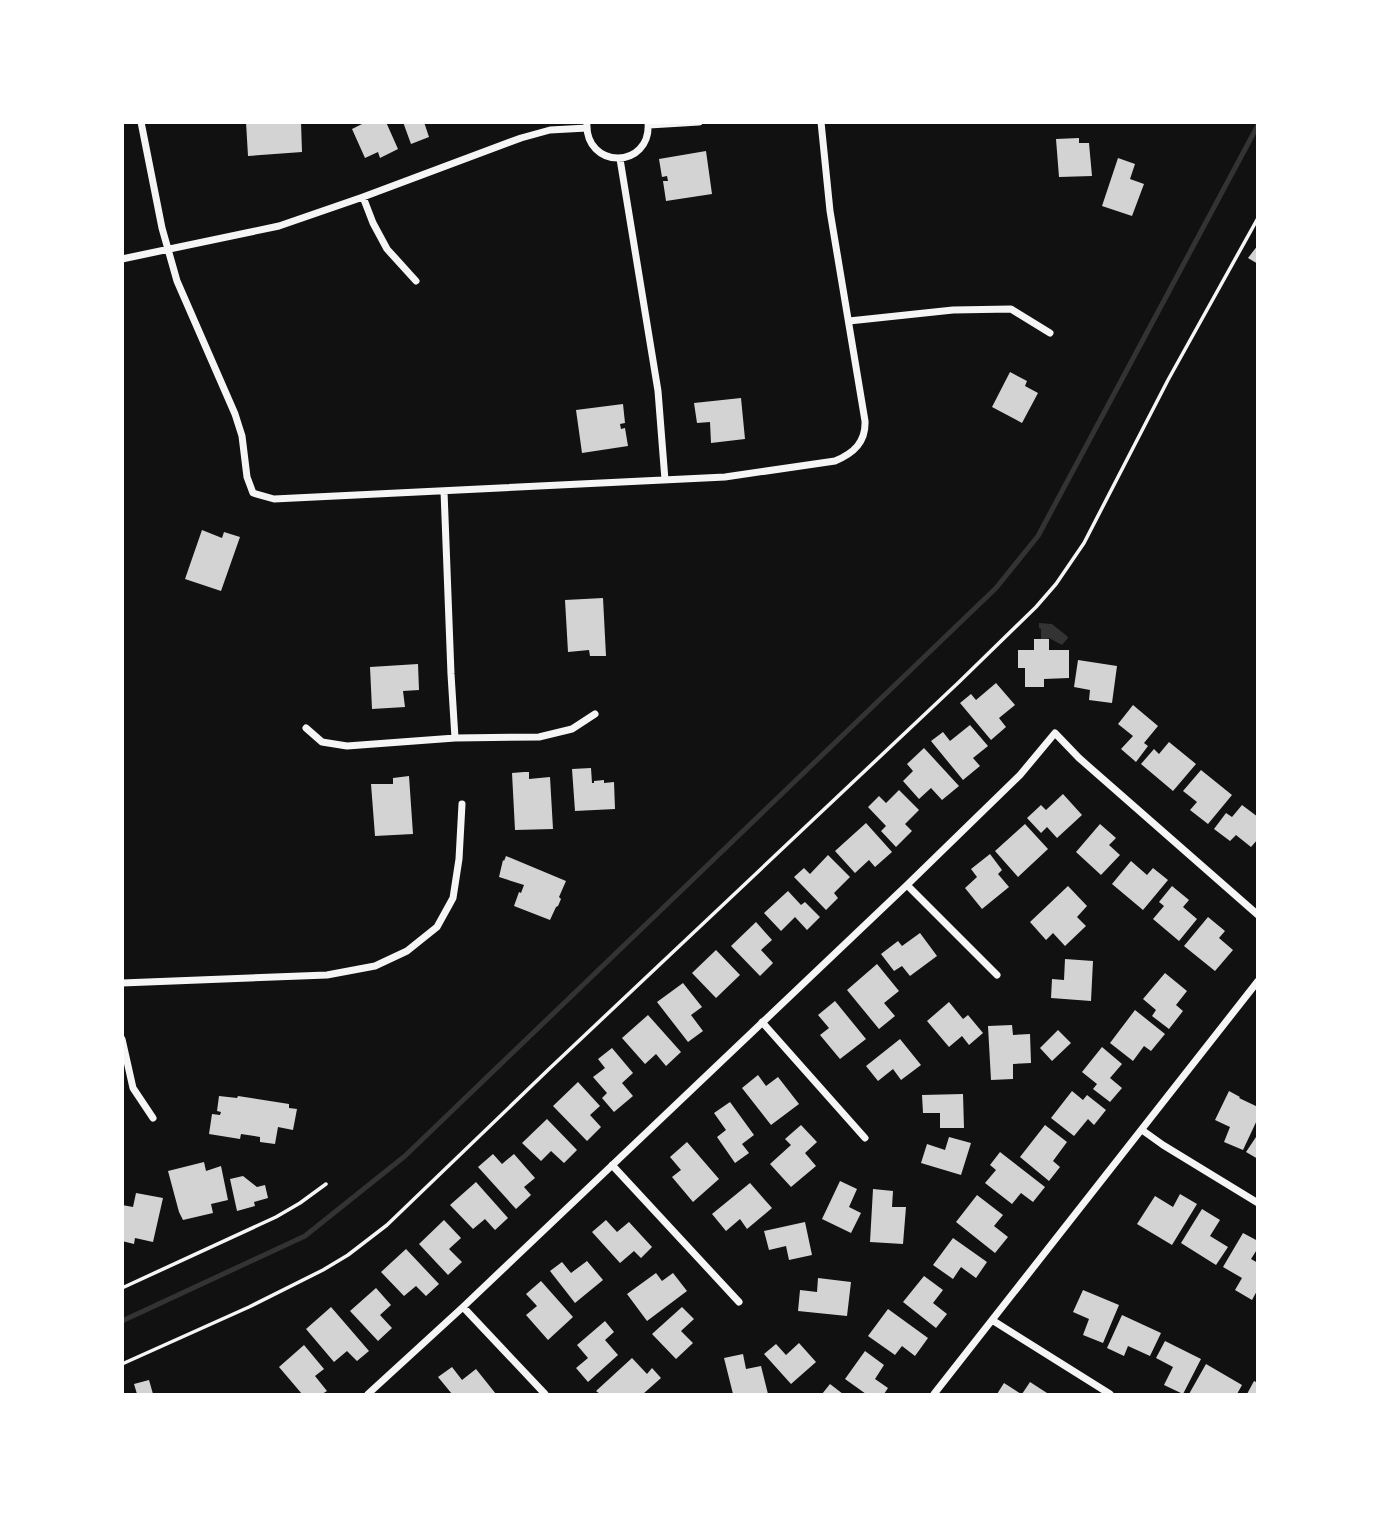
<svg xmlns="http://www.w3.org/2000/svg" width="1380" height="1517" font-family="'Archivo Narrow',sans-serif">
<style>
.water{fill:#333}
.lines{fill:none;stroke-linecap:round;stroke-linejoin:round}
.stream{stroke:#333;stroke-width:5}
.building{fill:#d3d3d3}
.path{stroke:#f5f5f5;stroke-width:3.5}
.minor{stroke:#f5f5f5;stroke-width:7}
</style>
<rect width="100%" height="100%" fill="#111"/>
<!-- water -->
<path class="water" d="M 1039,623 L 1052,624 L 1067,636 L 1068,638 L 1062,645 L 1049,638 L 1047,639 L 1041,639 L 1041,629 L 1039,628 Z"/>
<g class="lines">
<!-- stream -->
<path class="stream" d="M 122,1321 L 305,1236 L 405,1156 L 996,588 L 1038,536 L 1258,125"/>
</g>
<!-- building -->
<path class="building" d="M 246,122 L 301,122 L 302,152 L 248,156 Z
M 366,122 L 386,122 L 398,149 L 380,158 L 378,152 L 365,158 L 352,129 Z
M 403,122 L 424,122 L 429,137 L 411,144 Z
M 1079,138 L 1079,143 L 1089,143 L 1092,176 L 1059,177 L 1056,139 Z
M 706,151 L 712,194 L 666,201 L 663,181 L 668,181 L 667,176 L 662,177 L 659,159 Z
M 1118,158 L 1135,164 L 1130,179 L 1144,184 L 1132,216 L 1102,206 Z
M 1258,245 L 1258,264 L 1248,258 Z
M 1010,372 L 1027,381 L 1025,386 L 1038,393 L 1022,423 L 992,407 Z
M 741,398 L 745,439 L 711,443 L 710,422 L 697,423 L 694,403 Z
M 623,404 L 625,423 L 620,424 L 621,429 L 625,428 L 628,446 L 582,453 L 576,410 Z
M 202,530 L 222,538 L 224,532 L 240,537 L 221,591 L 185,579 Z
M 603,598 L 606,656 L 590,656 L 589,650 L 568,652 L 565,600 Z
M 1034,639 L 1049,639 L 1049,650 L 1069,650 L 1069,678 L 1044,679 L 1044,687 L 1025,687 L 1025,668 L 1018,668 L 1018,650 L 1034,650 Z
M 1078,660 L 1117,666 L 1112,703 L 1089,700 L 1090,690 L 1074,687 Z
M 418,664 L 419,690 L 403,691 L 405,707 L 372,709 L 370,667 Z
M 996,683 L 1015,705 L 999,718 L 1006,727 L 991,740 L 960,703 L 971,694 L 976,700 Z
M 1133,705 L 1158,726 L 1144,743 L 1148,746 L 1136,762 L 1121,749 L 1133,736 L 1118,724 Z
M 970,725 L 988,746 L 973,758 L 980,766 L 963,780 L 931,741 L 943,732 L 950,741 Z
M 1169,742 L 1196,764 L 1173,791 L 1141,764 L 1154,749 L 1159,754 Z
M 924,748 L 959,786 L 942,800 L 931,788 L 919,799 L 903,781 L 913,771 L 907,764 Z
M 591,768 L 592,783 L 594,783 L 594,781 L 604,780 L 604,783 L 614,782 L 615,809 L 575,811 L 572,769 Z
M 1201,770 L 1232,795 L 1208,824 L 1190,810 L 1197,802 L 1183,791 Z
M 524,772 L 529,772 L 529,779 L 550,777 L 553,829 L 515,830 L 512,773 Z
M 409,776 L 413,834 L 375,836 L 371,784 L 393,784 L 393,778 Z
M 899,790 L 919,810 L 905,824 L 912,831 L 896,847 L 881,831 L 886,826 L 868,807 L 879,796 L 886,803 Z
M 1063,794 L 1082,815 L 1057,838 L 1047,827 L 1041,833 L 1027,818 L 1041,805 L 1046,810 Z
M 1242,805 L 1258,817 L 1258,839 L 1251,847 L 1236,835 L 1230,841 L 1214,829 L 1226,813 L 1232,817 Z
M 866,823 L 892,852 L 875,867 L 869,860 L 855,873 L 835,851 Z
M 1025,824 L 1048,849 L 1018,877 L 995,851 Z
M 1100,824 L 1116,838 L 1109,845 L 1120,855 L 1101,875 L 1076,852 Z
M 990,854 L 1002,870 L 998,874 L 1009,887 L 982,909 L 965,888 L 977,877 L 971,869 Z
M 828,855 L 850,877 L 834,893 L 838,898 L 826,910 L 794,877 L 804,868 L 810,874 Z
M 506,856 L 566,881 L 559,897 L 561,899 L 558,906 L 556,907 L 550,920 L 514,906 L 519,892 L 521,893 L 524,885 L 499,877 L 503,860 L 504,861 Z
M 1131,861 L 1147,875 L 1153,868 L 1168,880 L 1143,910 L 1112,884 Z
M 1068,886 L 1087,906 L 1077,917 L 1086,926 L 1065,946 L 1053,933 L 1046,940 L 1030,922 Z
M 1172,886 L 1189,900 L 1183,907 L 1197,919 L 1179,941 L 1153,919 L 1164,906 L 1159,902 Z
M 788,891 L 801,905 L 805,902 L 820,917 L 807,930 L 795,917 L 781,931 L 764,913 Z
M 1208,917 L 1225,931 L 1219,938 L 1233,950 L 1215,971 L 1184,946 Z
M 756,922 L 772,940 L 761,950 L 773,963 L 760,976 L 731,946 Z
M 920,933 L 937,956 L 910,976 L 902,966 L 894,971 L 881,954 L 898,941 L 902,946 Z
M 716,950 L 740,975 L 716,998 L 692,973 Z
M 1065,959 L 1093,961 L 1091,1001 L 1051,998 L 1052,979 L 1064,980 Z
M 877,964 L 899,991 L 884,1003 L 895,1016 L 879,1029 L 847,990 Z
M 1165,973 L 1187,991 L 1176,1005 L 1183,1011 L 1169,1029 L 1152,1016 L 1156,1010 L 1143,999 Z
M 683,983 L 702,1007 L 691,1015 L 703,1031 L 688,1042 L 657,1002 Z
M 835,1001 L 866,1039 L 840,1059 L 820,1035 L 829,1028 L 818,1015 Z
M 949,1002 L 963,1019 L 968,1015 L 983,1033 L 969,1045 L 962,1036 L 949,1047 L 927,1021 Z
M 1135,1010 L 1165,1034 L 1151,1051 L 1144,1046 L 1133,1061 L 1110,1043 Z
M 648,1015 L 681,1052 L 666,1066 L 656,1054 L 645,1064 L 622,1038 Z
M 1012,1025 L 1013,1035 L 1030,1034 L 1031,1063 L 1013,1064 L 1013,1079 L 991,1080 L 988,1026 Z
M 1058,1030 L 1071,1043 L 1052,1061 L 1040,1048 Z
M 900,1039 L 921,1065 L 901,1080 L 893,1069 L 878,1081 L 866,1066 Z
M 1102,1047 L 1122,1064 L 1110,1078 L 1122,1088 L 1110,1102 L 1093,1089 L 1097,1084 L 1082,1072 Z
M 612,1048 L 633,1073 L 622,1083 L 633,1096 L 614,1112 L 602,1098 L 607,1093 L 593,1077 L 605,1068 L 598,1059 Z
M 758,1075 L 766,1086 L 778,1077 L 799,1104 L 771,1125 L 742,1088 Z
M 578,1082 L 600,1106 L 590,1115 L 601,1127 L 587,1141 L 553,1106 Z
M 1072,1091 L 1083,1100 L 1087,1095 L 1106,1110 L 1094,1125 L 1088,1119 L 1074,1136 L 1051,1118 Z
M 1229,1091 L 1240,1097 L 1239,1098 L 1258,1107 L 1258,1118 L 1243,1150 L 1224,1142 L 1230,1127 L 1215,1120 Z
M 963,1094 L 964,1128 L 940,1128 L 940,1113 L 923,1113 L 922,1095 Z
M 219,1096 L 237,1098 L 238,1096 L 289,1104 L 289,1108 L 297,1109 L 293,1130 L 278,1127 L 275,1144 L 260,1142 L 260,1137 L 241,1134 L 240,1139 L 209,1134 L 212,1114 L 220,1115 L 221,1112 L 217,1111 Z
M 730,1102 L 754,1135 L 742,1144 L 749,1153 L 735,1163 L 717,1137 L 726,1130 L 714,1113 Z
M 547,1119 L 577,1150 L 564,1163 L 551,1151 L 541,1161 L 522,1143 Z
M 801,1125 L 817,1142 L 805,1153 L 816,1166 L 791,1187 L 770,1164 L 791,1145 L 785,1139 Z
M 1045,1125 L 1067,1142 L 1053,1161 L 1060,1167 L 1049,1181 L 1020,1157 Z
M 1258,1134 L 1258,1159 L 1246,1152 Z
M 949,1137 L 971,1143 L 961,1175 L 921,1163 L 927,1144 L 945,1150 Z
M 687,1142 L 719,1179 L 693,1202 L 672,1177 L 681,1170 L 670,1157 Z
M 1000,1152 L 1045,1187 L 1033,1202 L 1021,1193 L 1012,1204 L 985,1183 L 996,1170 L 990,1165 Z
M 493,1154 L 502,1164 L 514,1154 L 535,1178 L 524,1187 L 531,1195 L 516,1209 L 478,1167 Z
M 204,1162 L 206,1171 L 221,1166 L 228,1200 L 211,1204 L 213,1213 L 183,1220 L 179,1212 L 168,1171 Z
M 243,1176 L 257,1187 L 265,1185 L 268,1198 L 254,1202 L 255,1206 L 237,1211 L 230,1179 Z
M 840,1181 L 857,1189 L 849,1207 L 861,1213 L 851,1233 L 822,1219 Z
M 476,1182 L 508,1218 L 495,1230 L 485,1219 L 473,1229 L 450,1205 Z
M 750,1183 L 772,1208 L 747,1229 L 740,1219 L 726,1231 L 712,1214 Z
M 873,1189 L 893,1191 L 892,1207 L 906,1207 L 903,1244 L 870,1242 Z
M 136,1193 L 163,1198 L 153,1242 L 135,1238 L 134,1244 L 122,1241 L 122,1205 L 133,1207 Z
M 1180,1194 L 1197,1204 L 1172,1245 L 1137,1224 L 1155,1196 L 1173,1207 Z
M 977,1195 L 1003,1215 L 994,1226 L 1008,1237 L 995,1253 L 956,1222 Z
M 1202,1209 L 1220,1220 L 1210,1236 L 1228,1247 L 1216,1265 L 1181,1243 Z
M 444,1220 L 461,1238 L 449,1249 L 462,1262 L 448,1275 L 419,1244 Z
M 606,1220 L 617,1232 L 629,1222 L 652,1247 L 641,1258 L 634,1251 L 620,1263 L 592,1232 Z
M 805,1222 L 812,1255 L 789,1260 L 786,1246 L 769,1250 L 764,1231 Z
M 1243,1233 L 1258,1241 L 1258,1248 L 1251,1259 L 1258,1263 L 1258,1289 L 1252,1300 L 1235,1290 L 1242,1278 L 1223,1267 Z
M 953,1238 L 987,1262 L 976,1278 L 961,1267 L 953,1279 L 933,1265 Z
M 406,1249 L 439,1284 L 426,1296 L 416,1286 L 404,1296 L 381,1272 Z
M 587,1261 L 603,1280 L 575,1303 L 550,1271 L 562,1262 L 571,1273 Z
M 656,1273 L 662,1281 L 673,1273 L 687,1291 L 647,1321 L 627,1294 Z
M 924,1276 L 943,1290 L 933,1303 L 947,1314 L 936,1328 L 903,1302 Z
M 818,1278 L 851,1282 L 847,1316 L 798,1311 L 800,1290 L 817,1292 Z
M 541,1281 L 573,1317 L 548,1340 L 526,1315 L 537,1306 L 526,1294 Z
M 376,1288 L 391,1305 L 380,1315 L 392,1328 L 378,1341 L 350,1311 Z
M 1083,1290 L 1119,1305 L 1103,1343 L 1083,1335 L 1089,1319 L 1073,1312 Z
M 331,1307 L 369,1351 L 357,1361 L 347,1351 L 334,1362 L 306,1329 Z
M 682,1307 L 694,1319 L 681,1331 L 693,1343 L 676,1359 L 652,1334 Z
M 888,1309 L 928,1338 L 915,1356 L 902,1346 L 895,1355 L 868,1336 Z
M 1122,1315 L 1161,1333 L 1150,1356 L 1128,1346 L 1124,1356 L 1107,1348 Z
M 605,1321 L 614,1332 L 605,1340 L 618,1355 L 588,1382 L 576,1368 L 588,1358 L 577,1345 Z
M 1165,1341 L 1201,1359 L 1183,1394 L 1164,1385 L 1173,1367 L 1156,1358 Z
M 799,1343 L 816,1362 L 791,1384 L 764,1354 L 776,1344 L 786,1355 Z
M 304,1345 L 324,1369 L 315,1376 L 327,1391 L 322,1394 L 302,1394 L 279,1367 Z
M 865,1351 L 884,1365 L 875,1379 L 888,1388 L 884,1394 L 866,1394 L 845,1379 Z
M 743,1354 L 746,1369 L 761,1366 L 768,1394 L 733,1394 L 724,1358 Z
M 632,1358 L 647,1374 L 652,1368 L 661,1378 L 643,1394 L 600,1394 L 596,1391 Z
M 1206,1364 L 1242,1385 L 1237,1394 L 1189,1394 Z
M 452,1367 L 462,1380 L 476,1369 L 496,1394 L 452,1394 L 438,1377 Z
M 149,1380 L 153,1394 L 137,1394 L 134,1384 Z
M 1254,1381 L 1258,1383 L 1258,1394 L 1247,1394 Z
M 1030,1382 L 1047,1393 L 1046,1394 L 1022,1394 Z
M 1004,1383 L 1021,1394 L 997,1394 Z
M 830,1384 L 843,1394 L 822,1394 Z"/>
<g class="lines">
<!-- path -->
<path class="path" d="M 122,1288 L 276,1217 L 300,1203 L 326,1184
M 122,1364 L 249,1307 L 323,1270 L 348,1255 L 387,1225 L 549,1069 L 959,682 L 1036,607 L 1056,584 L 1084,543 L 1168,380 L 1258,218"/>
<!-- minor -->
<path class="minor" d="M 141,122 L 162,228 L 177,281 L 235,414 L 242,436 L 247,477 L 253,493 L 274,499 L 725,477 L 835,461 C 854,453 866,442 865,421 L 830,211 L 821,122
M 587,122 C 584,170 652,170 648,122
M 649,125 L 699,122
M 620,159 L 658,391 L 665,480
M 363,197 L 373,223 L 387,249 L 416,281
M 122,259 L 279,226 L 363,197 L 521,138 L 550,130 L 587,128
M 849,321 L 953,310 L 1011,309 L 1050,333
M 444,491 L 451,674 L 455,738
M 306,728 L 322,742 L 347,746 L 455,738 L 539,737 L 572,729 L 595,714
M 907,885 L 997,975
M 122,983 L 327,975 L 375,966 L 407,951 L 437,927 L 453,898 L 459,859 L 462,804
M 762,1022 L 865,1138
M 122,1039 L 133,1088 L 153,1118
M 1142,1130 L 1163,1145 L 1258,1203
M 612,1165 L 739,1302
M 463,1307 L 545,1394
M 992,1320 L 1110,1394
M 368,1394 L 463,1307 L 907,885 L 1020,775 L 1055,733 L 1079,758 L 1258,915
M 934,1394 L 1258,981"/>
</g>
<!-- border -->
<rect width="1380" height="1517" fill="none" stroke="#ffffff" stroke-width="248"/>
</svg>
